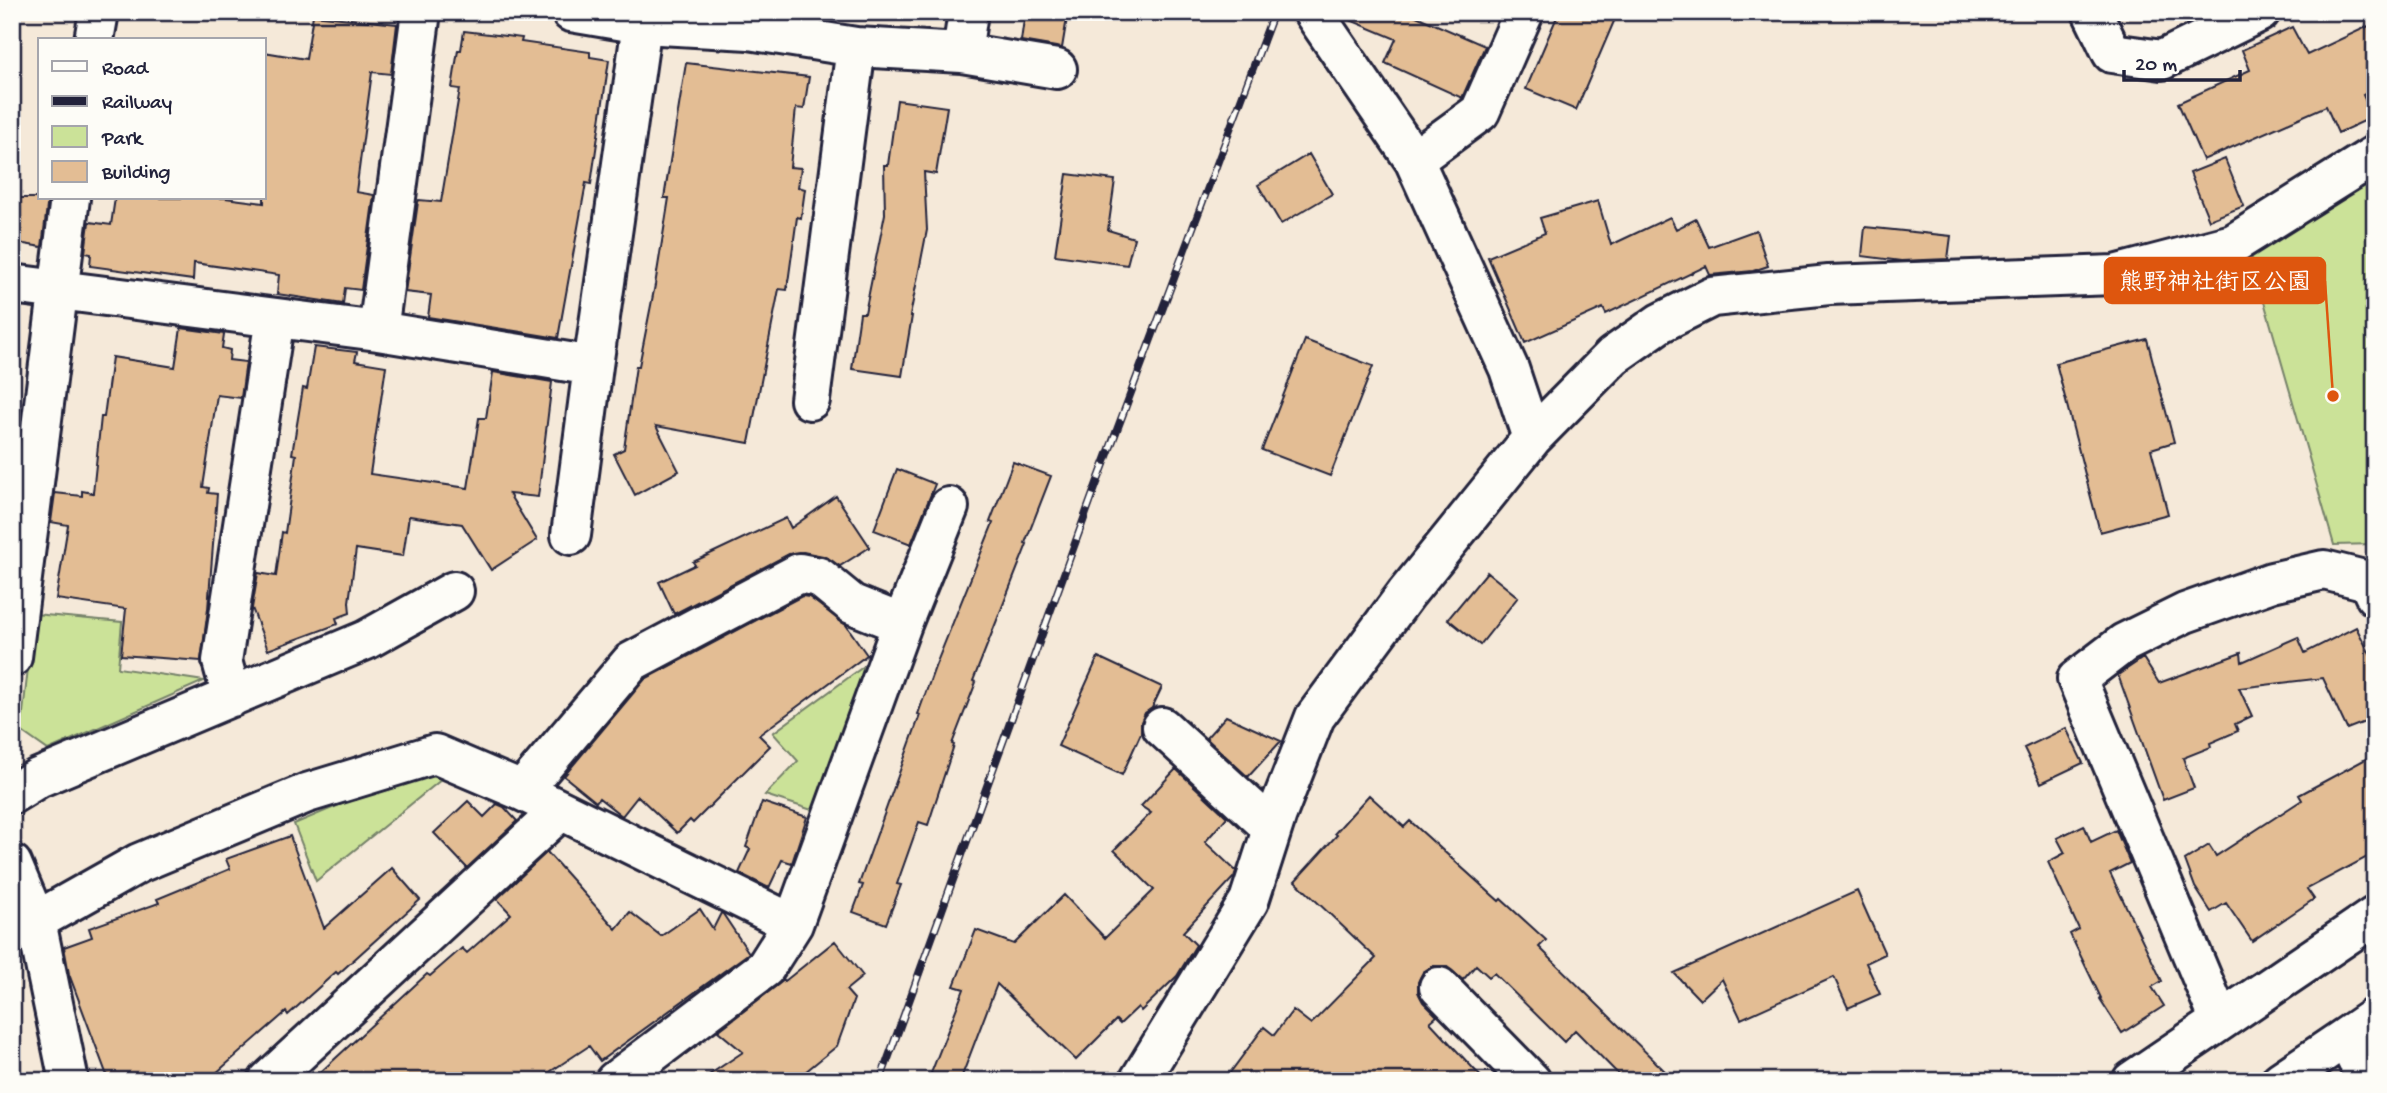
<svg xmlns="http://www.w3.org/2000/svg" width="2387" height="1093" font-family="'Gochi Hand','Klee One',sans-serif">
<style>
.green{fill:#cbe298;stroke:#76826a;stroke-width:2}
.building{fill:#e3bd94;stroke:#22223b;stroke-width:2}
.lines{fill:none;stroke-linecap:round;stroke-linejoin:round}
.minor-casing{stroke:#22223b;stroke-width:44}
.minor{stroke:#fdfcf7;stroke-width:38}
.rail-casing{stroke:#22223b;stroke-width:8}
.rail{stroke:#fdfcf7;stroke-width:5;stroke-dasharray:16;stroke-linecap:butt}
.leader{fill:none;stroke:#de560e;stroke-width:2.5}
.callout-dot{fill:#de560e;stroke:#fdfcf7;stroke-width:2.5}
.callout{fill:#de560e;stroke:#de560e;stroke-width:2.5}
.callout-label{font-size:24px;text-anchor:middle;font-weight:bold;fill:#fff}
</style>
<rect width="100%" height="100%" fill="#f5e9d9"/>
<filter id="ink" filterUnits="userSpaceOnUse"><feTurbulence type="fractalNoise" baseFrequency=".0143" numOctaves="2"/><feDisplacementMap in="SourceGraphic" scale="14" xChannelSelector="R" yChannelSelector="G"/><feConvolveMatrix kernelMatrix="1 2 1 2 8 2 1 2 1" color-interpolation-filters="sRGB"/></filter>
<g filter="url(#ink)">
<!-- green -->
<path class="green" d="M 2375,169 L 2375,544 L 2334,545 L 2249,249 Z
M 34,614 L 122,622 L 118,668 L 204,681 L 48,750 L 21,731 Z
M 867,664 L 815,811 L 765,795 L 798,761 L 773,733 Z
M 423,770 L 447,775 L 316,881 L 294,824 Z"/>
<!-- building -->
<path class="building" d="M 1025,12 L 1068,12 L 1062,48 L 1021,41 Z
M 1340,12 L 1407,12 L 1485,46 L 1462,98 L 1385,63 L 1396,39 L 1343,17 Z
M 1559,12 L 1618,12 L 1576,110 L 1526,89 Z
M 313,15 L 397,24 L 391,74 L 372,72 L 359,169 L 356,192 L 374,195 L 361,290 L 345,288 L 343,304 L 277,294 L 279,275 L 194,263 L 193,280 L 90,266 L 91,254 L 85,253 L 89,222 L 111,225 L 115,198 L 225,198 L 264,203 L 264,52 L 306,59 Z
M 2375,23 L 2375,89 L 2363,95 L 2373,117 L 2338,133 L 2326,106 L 2203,160 L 2178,103 L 2250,70 L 2242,50 L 2292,27 L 2307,55 Z
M 464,31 L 522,38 L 521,42 L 590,52 L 590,57 L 609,60 L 591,184 L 586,183 L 558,338 L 428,317 L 431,295 L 405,292 L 418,202 L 419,200 L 441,202 L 460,89 L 452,88 L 458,50 L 461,50 Z
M 686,63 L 809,77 L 804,109 L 796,108 L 790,167 L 801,168 L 798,187 L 805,189 L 801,218 L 797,217 L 787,290 L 779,289 L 749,443 L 656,426 L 679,471 L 635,495 L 614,454 L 624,449 L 636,366 L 639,366 L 655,285 L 669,198 L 664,198 Z
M 897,100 L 947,107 L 936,174 L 924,172 L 927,230 L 910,316 L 912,316 L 902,376 L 852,369 L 860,313 L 865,313 L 885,214 L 884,165 L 888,165 Z
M 1309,154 L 1332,194 L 1281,224 L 1258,185 Z
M 2225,159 L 2244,206 L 2209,220 L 2190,173 Z
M 1067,174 L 1115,180 L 1108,230 L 1134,238 L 1127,265 L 1055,255 Z
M 17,198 L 48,198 L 42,247 L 12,242 L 12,208 L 16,208 Z
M 1598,201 L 1611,245 L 1670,217 L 1676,229 L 1696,219 L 1709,247 L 1756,230 L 1768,266 L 1753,271 L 1710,275 L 1706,266 L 1606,314 L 1603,308 L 1525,343 L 1488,257 L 1545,233 L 1540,218 Z
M 1865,227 L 1951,236 L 1948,259 L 1901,261 L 1862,256 Z
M 181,328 L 224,334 L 222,348 L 230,350 L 229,360 L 246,362 L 241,398 L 217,395 L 203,487 L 209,488 L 208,493 L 217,494 L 208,609 L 201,661 L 121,655 L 126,609 L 56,599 L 68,525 L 51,522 L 55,493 L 82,496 L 82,491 L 93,493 L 101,417 L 104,417 L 112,357 L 175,367 Z
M 2147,339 L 2174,442 L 2151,449 L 2168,514 L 2100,532 L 2056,363 Z
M 1305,340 L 1373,366 L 1330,476 L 1262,450 Z
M 314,347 L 357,352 L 355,361 L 386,366 L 370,474 L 468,488 L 479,418 L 486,418 L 493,372 L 552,382 L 538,497 L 509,494 L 537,540 L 491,570 L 462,524 L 409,516 L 403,556 L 356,549 L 349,602 L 350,613 L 336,618 L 338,624 L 268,650 L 252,608 L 258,573 L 276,576 L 282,532 L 285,533 L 296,455 L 292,454 L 303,388 L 307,389 Z
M 1013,462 L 1051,476 L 1025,543 L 1027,544 L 973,681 L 976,682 L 952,744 L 954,745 L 928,825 L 919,822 L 897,884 L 901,885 L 886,924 L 853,912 L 863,885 L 859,884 L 920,715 L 918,714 L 935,667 L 993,523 L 990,522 Z
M 897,469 L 935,484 L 911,544 L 874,530 Z
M 836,496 L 870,547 L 840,566 L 823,556 L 803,552 L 789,554 L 674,614 L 659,582 L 695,565 L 693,562 L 786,518 L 791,528 Z
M 1487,572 L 1518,597 L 1480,645 L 1448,619 Z
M 802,596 L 809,597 L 846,625 L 867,655 L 759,735 L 770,746 L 693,823 L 690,820 L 677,833 L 638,796 L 622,816 L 599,798 L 596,802 L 564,776 L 645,679 Z
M 2356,627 L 2375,664 L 2375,718 L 2347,729 L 2323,678 L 2239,688 L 2252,716 L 2235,724 L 2238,731 L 2210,743 L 2211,747 L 2183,758 L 2194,788 L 2163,800 L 2118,675 L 2143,658 L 2159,683 L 2241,653 L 2242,662 L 2298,637 L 2305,653 Z
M 1098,657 L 1162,687 L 1152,708 L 1145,713 L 1141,722 L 1141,733 L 1122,775 L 1058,746 Z
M 1226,716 L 1281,741 L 1248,777 L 1206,738 Z
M 2066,728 L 2083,763 L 2041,783 L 2024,748 Z
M 2375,754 L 2375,853 L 2307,889 L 2314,899 L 2252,941 L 2226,903 L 2211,912 L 2195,887 L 2185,860 L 2209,845 L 2216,856 L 2302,800 L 2299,795 Z
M 1176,769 L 1227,817 L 1205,842 L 1236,871 L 1234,877 L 1183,932 L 1196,945 L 1177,976 L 1141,1011 L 1138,1007 L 1120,1024 L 1116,1020 L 1076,1060 L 997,984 L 960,1081 L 928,1081 L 964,989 L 954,986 L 976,930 L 1014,944 L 1064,895 L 1105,938 L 1154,890 L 1114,850 L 1151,813 L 1141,806 Z
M 1369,795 L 1404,827 L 1410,821 L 1499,901 L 1501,899 L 1546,940 L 1539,947 L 1675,1081 L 1625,1081 L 1575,1030 L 1564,1042 L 1494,973 L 1489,977 L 1476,965 L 1463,980 L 1446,966 L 1433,966 L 1423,972 L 1418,982 L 1418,992 L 1423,1002 L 1437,1016 L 1430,1022 L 1485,1081 L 1224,1081 L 1264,1027 L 1274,1035 L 1293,1010 L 1311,1024 L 1376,958 L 1295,881 L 1337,835 L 1335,833 Z
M 468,801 L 484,817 L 497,804 L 504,807 L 517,821 L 467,868 L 434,833 Z
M 762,802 L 807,817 L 792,863 L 782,860 L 769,888 L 739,873 L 750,849 L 746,847 Z
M 2084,825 L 2091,842 L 2116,830 L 2130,863 L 2110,873 L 2162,981 L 2152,987 L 2164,1006 L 2122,1033 L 2100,999 L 2101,998 L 2070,934 L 2079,929 L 2048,862 L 2065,853 L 2057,838 Z
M 290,836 L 324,928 L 392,868 L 420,900 L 338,974 L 336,972 L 288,1015 L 286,1012 L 207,1081 L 113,1081 L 106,1073 L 69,974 L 64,947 L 92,937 L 89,928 L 159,903 L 157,899 L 230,869 L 226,859 Z
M 547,852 L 616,929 L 630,912 L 661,936 L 700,909 L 713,929 L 721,913 L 723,914 L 749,953 L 600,1061 L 589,1046 L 536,1081 L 311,1081 L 427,974 L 430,976 L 462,948 L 467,953 L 511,914 L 497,899 Z
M 1857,891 L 1885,954 L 1866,963 L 1880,994 L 1848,1008 L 1834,977 L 1741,1019 L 1722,979 L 1700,1000 L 1674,973 Z
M 835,941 L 863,976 L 846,990 L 854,999 L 837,1046 L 794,1081 L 700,1081 L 743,1052 L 718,1031 L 784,980 L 785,981 Z"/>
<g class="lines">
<!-- minor casing -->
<g class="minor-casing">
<path id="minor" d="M 571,12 L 642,24 L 749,30 L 856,47 L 962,53 L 1057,69
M 1313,12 L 1414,160 L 1509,369 L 1532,438
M 2092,12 L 2112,53 L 2162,60 L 2260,12
M 94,40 L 99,12
M 962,53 L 968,12
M 1414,160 L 1480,112 L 1524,12
M 12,284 L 378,331 L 593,366 L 642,24
M 378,331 L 421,12
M 810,400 L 856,47
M 571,535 L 593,366
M 12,657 L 70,198
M 232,697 L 222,661 L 275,318
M 1162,727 L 1272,828
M 522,791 L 631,662 L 799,573 L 819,577 L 852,604 L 902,624
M 12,794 L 38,778 L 366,640 L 454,591
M 12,864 L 36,921 L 69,1081
M 36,921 L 139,863 L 307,793 L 435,754 L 522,791 L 793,924
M 1439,987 L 1531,1081
M 2220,1021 L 2077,679 L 2124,643 L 2185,613 L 2272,582 L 2324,570 L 2368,581 L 2375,596
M 2346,1037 L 2375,1017
M 268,1081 L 560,811
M 615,1081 L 765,968 L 793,924 L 902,624 L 949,507
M 1139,1081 L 1249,901 L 1277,814 L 1315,717 L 1406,594 L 1532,438 L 1613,356 L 1660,323 L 1712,297 L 1829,285 L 2115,275 L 2233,244 L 2375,155
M 2132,1081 L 2375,916
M 2281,1081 L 2346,1037 L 2367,1081"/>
</g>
<!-- minor -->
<use href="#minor" class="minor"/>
<!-- rail casing -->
<g class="rail-casing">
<path id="rail" d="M 880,1081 L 1094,491 L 1274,12"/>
</g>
<!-- rail -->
<use href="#rail" class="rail"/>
</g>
</g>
<!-- callouts -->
<path class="leader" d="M2333 396L2325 281"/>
<circle class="callout-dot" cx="2333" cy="396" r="7"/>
<rect class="callout" x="2105" y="258" width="220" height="45" rx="7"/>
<g class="callout-label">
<text x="2215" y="289">熊野神社街区公園</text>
</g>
<!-- margin -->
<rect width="2387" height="1093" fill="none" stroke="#fdfcf7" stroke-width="42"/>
<rect x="21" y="21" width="2345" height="1051" fill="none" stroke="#22223b" stroke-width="2.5" filter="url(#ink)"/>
<!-- legend -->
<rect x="38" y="38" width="228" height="161" fill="#fdfcf7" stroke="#a5a5ac" stroke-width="2"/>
<rect x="52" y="61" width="35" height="10" fill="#fdfcf7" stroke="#a5a5ac" stroke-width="2"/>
<text x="102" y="74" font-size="21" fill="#22223b">Road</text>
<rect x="52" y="96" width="35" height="10" fill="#22223b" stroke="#a5a5ac" stroke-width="2"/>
<text x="102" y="108" font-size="21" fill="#22223b">Railway</text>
<rect x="52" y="126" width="35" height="21" fill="#cbe298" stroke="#a5a5ac" stroke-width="2"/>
<text x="102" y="144" font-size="21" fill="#22223b">Park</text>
<rect x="52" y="161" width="35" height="21" fill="#e3bd94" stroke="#a5a5ac" stroke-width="2"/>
<text x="102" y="178" font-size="21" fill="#22223b">Building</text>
<!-- scale -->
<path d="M2124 70v10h116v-10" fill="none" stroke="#22223b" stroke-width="3.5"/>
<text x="2135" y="70" font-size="21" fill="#22223b" stroke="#fdfcf7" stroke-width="5" paint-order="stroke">20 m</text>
</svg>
